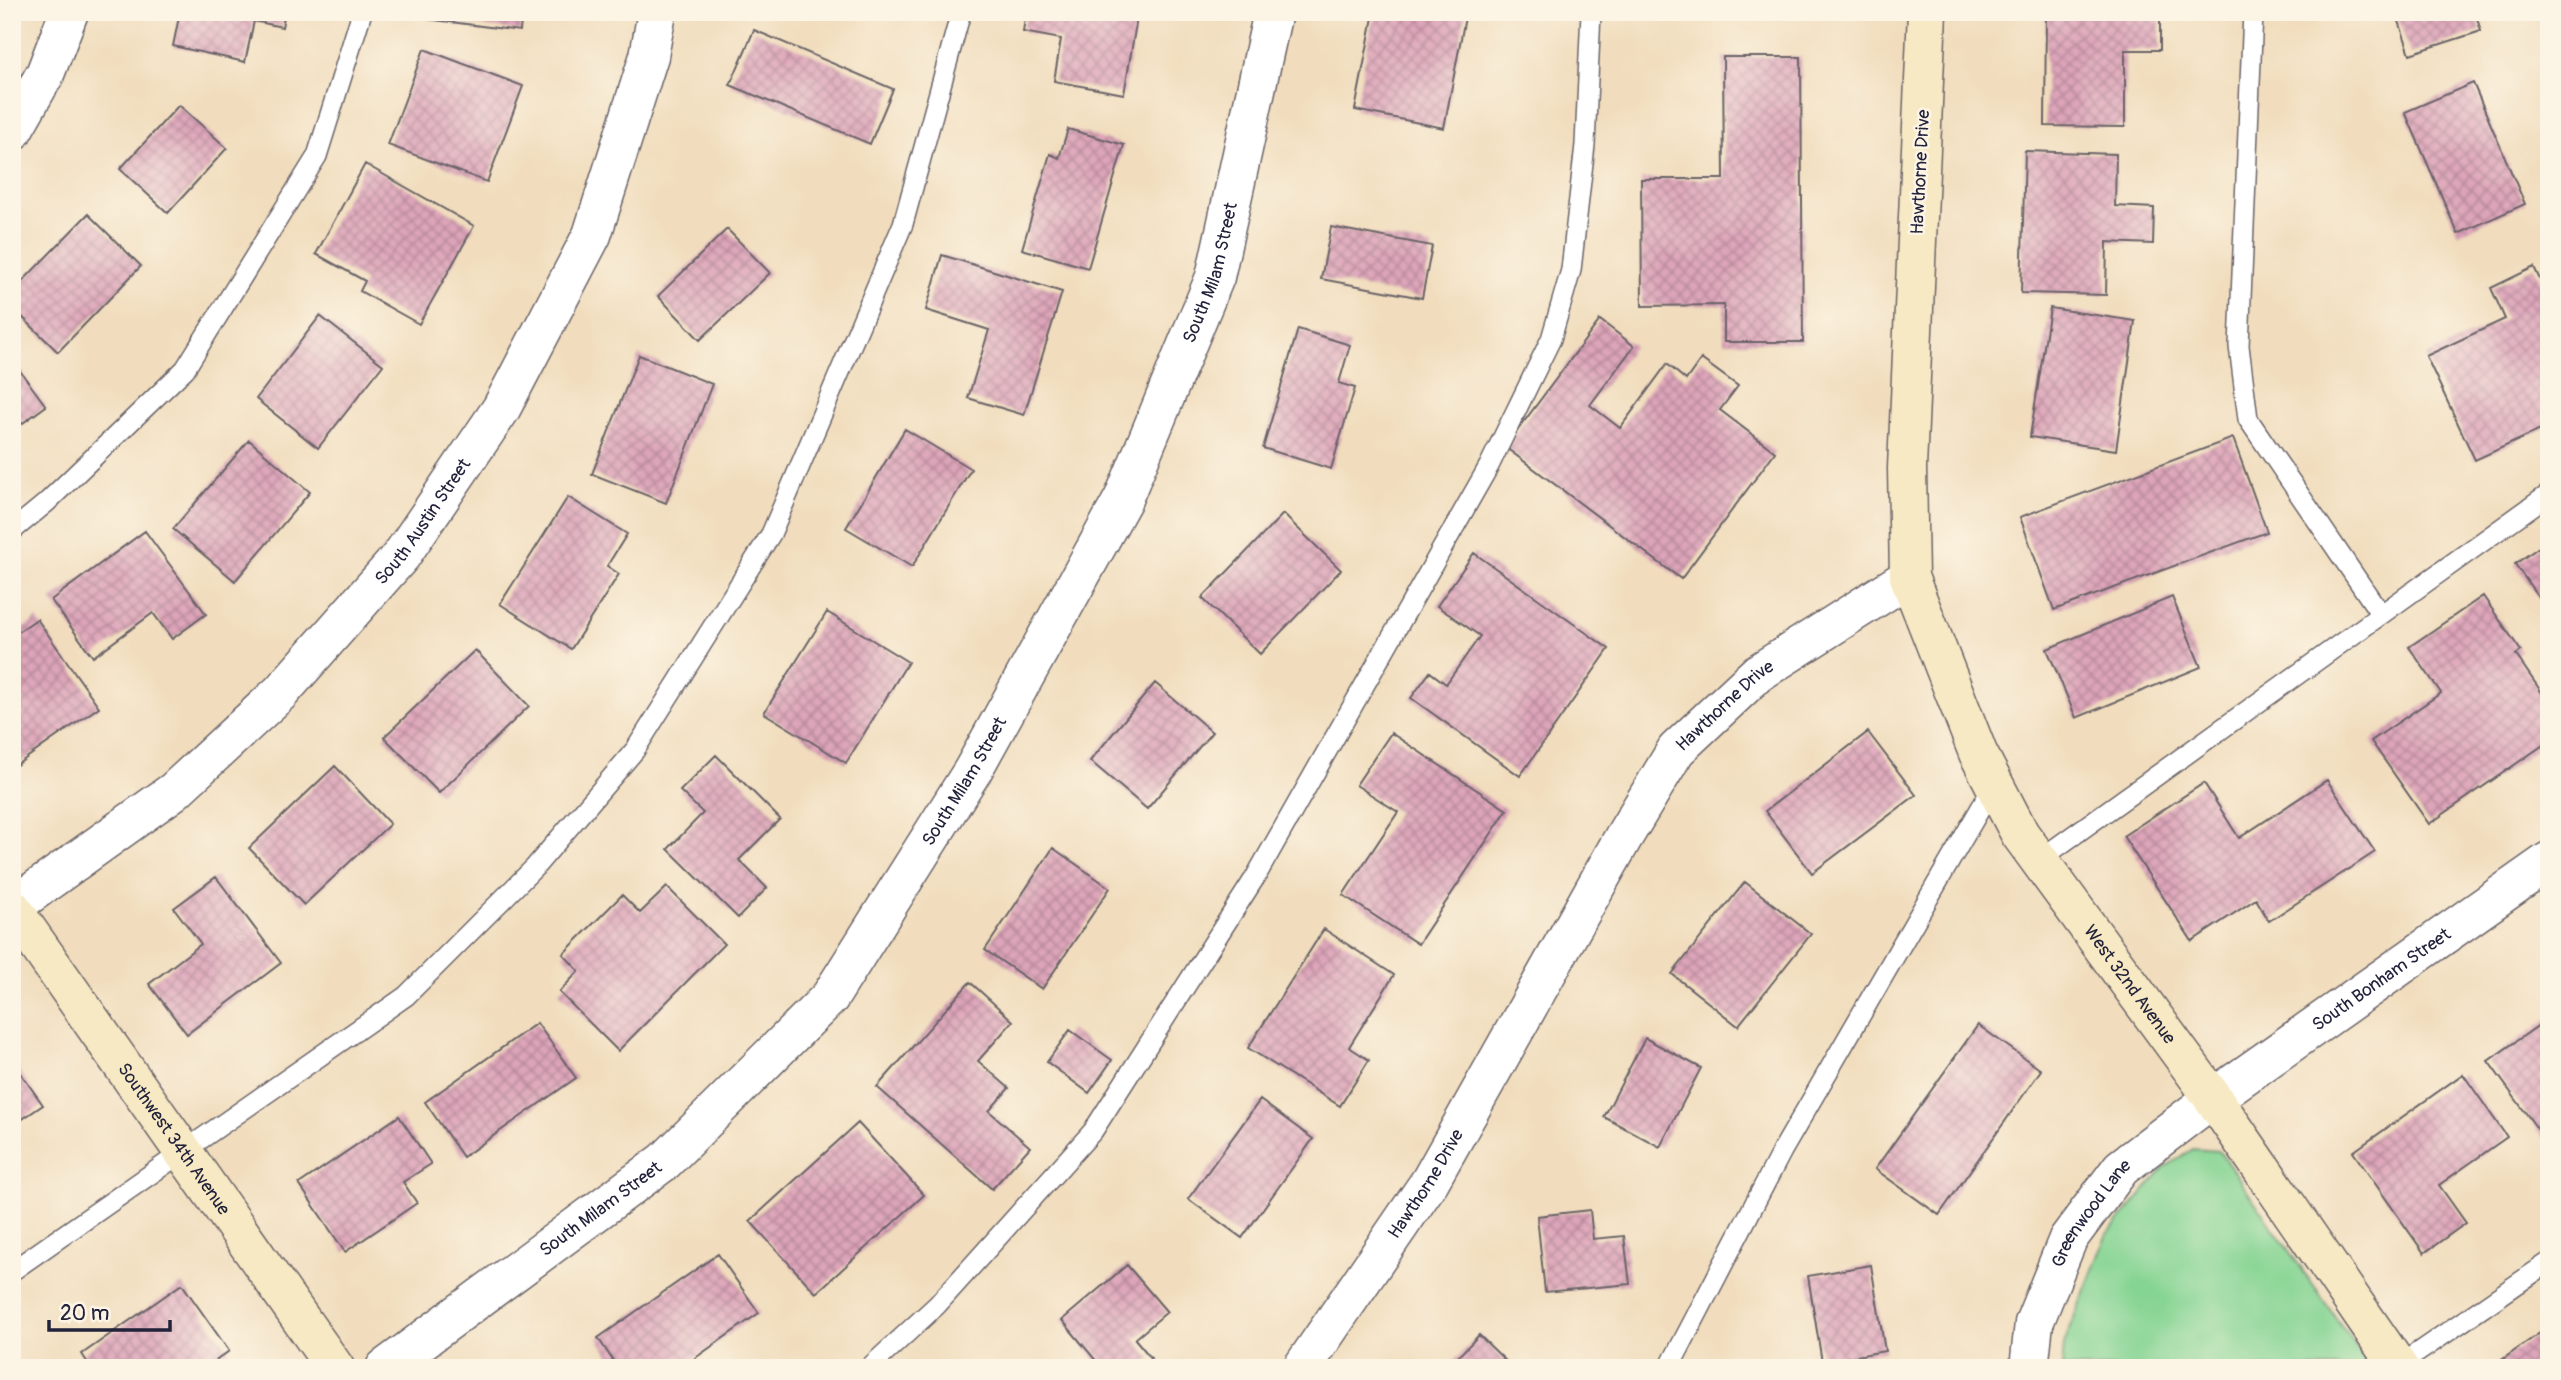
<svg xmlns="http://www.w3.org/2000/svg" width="2561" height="1380" font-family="Pangolin,sans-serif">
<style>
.green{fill:#85d493;stroke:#547b67;stroke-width:2}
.building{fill:url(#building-cross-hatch)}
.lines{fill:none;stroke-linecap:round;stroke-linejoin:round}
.service-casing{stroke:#6a6368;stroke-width:22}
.minor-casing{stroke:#6a6368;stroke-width:41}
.tertiary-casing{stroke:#6a6368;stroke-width:41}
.secondary-casing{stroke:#6a6368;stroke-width:41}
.service{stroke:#fff;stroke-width:19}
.minor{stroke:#fff;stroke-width:38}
.tertiary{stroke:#fff;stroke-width:38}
.secondary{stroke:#f7e9c3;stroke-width:38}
.labels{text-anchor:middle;stroke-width:5;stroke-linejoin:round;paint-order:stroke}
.street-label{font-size:18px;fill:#22223b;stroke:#fcf5e5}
</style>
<defs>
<pattern id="building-cross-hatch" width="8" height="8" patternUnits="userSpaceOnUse" patternTransform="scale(1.75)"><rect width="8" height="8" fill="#dea5ba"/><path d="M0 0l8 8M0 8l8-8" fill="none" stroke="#b48698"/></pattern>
</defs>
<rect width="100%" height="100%" fill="#fcf5e5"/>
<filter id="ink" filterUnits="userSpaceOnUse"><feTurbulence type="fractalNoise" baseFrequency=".0143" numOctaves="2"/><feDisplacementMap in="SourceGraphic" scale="14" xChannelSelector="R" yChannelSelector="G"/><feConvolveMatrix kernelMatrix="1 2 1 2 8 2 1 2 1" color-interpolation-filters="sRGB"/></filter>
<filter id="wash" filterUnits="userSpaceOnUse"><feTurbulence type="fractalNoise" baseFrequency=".00686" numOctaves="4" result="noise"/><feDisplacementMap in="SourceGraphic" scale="28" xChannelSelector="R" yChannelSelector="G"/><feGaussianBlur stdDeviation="1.57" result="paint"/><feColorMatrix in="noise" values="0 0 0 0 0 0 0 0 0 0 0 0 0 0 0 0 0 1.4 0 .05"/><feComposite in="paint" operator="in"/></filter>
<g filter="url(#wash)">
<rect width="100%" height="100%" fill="#f1ddbd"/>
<!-- green -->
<path class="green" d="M 2193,1149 L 2219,1151 L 2371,1368 L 2062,1368 L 2064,1344 L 2106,1236 L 2164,1168 Z"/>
<g id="blocks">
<!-- building -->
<path class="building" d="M 180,12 L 285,12 L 282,27 L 254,21 L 245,62 L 173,46 Z
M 428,12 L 522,12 L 520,31 L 428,19 Z
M 1026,12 L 1138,12 L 1124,94 L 1054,81 L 1061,39 L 1023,32 Z
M 1374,12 L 1466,12 L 1444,128 L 1355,110 Z
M 2046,12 L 2160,12 L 2160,50 L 2125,50 L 2125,127 L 2045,126 Z
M 2396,12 L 2475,12 L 2481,31 L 2410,54 Z
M 754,30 L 893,89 L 870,144 L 730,85 Z
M 424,49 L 523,86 L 487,182 L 388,145 Z
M 1723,57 L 1801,57 L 1803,342 L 1724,342 L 1724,305 L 1642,306 L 1641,179 L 1724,179 Z
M 2473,83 L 2525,204 L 2458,234 L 2405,112 Z
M 179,105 L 227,148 L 168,213 L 120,169 Z
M 1068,129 L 1124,145 L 1088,268 L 1022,249 L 1050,154 L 1059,158 Z
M 2025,151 L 2116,154 L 2115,206 L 2154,208 L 2153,244 L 2107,242 L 2106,295 L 2021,293 Z
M 365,164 L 474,226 L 419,324 L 360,291 L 365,281 L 316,254 Z
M 88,214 L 141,266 L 58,352 L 12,307 L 12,292 Z
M 1331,227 L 1432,246 L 1422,298 L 1321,279 Z
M 727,229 L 770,273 L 700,340 L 658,296 Z
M 942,255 L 1062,292 L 1024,415 L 968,398 L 989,330 L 926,310 Z
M 2534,267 L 2549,299 L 2549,426 L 2475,460 L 2426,356 L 2505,319 L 2491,288 Z
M 2050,308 L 2135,321 L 2116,450 L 2030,437 Z
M 320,316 L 383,365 L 318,448 L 256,399 Z
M 1600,320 L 1634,346 L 1590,405 L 1620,428 L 1667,364 L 1686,380 L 1701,359 L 1738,386 L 1720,410 L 1775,452 L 1681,579 L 1505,447 Z
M 1298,329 L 1350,345 L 1339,383 L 1355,388 L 1331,469 L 1263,448 Z
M 639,355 L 712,384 L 666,503 L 592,474 Z
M 12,360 L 46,406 L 12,431 Z
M 905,429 L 971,469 L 912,567 L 846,528 Z
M 2233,438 L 2267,532 L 2054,610 L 2020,517 Z
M 249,440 L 310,492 L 235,581 L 173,529 Z
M 568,497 L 627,534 L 607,566 L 619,574 L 571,649 L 500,604 Z
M 1283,514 L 1341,570 L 1260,654 L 1202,598 Z
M 145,531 L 206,614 L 172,639 L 153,613 L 93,657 L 51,600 Z
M 2549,540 L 2549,612 L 2515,564 Z
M 1474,553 L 1609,649 L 1520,776 L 1411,698 L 1430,672 L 1446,684 L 1480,636 L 1437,606 Z
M 2483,596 L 2521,651 L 2516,655 L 2549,703 L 2549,741 L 2429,824 L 2371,741 L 2441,693 L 2409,647 Z
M 2172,597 L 2201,667 L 2076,718 L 2047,649 Z
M 827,612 L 908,662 L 846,763 L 764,713 Z
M 37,619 L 99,707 L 12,768 L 12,636 Z
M 475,650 L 529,706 L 439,793 L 384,737 Z
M 1155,683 L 1212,732 L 1147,809 L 1090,761 Z
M 1868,732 L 1916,795 L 1812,873 L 1765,811 Z
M 1391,733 L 1507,810 L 1418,944 L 1343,895 L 1398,812 L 1356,785 Z
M 716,755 L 780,819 L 739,860 L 767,888 L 738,918 L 668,849 L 703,813 L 680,791 Z
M 335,766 L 390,824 L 304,905 L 249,848 Z
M 2327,780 L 2375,852 L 2269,921 L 2256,899 L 2192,941 L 2123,836 L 2204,783 L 2239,838 Z
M 1053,848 L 1110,888 L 1042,989 L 985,950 Z
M 216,877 L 281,963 L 187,1034 L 149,984 L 201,944 L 174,908 Z
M 1745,882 L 1811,934 L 1738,1026 L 1672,974 Z
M 667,887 L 724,944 L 618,1051 L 559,992 L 579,971 L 563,954 L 622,895 L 640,913 Z
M 1324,929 L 1394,975 L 1349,1047 L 1369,1060 L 1340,1106 L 1248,1048 Z
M 970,982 L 1013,1021 L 978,1061 L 1009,1088 L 989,1111 L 1030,1147 L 992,1189 L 877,1087 Z
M 2549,1018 L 2549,1145 L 2488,1061 Z
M 537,1023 L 576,1078 L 463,1157 L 425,1102 Z
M 1978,1025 L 2041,1070 L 1939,1215 L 1875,1169 Z
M 1070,1030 L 1112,1060 L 1089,1093 L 1047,1062 Z
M 1645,1038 L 1701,1068 L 1660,1147 L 1604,1117 Z
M 12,1061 L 43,1105 L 12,1126 Z
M 2463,1074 L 2507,1137 L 2439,1185 L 2466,1223 L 2424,1253 L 2353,1152 Z
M 1260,1100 L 1313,1139 L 1242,1238 L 1188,1199 Z
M 399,1116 L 431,1164 L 403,1182 L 417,1203 L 345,1252 L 299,1184 Z
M 858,1123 L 924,1195 L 816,1293 L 750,1221 Z
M 1590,1210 L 1593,1239 L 1624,1236 L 1630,1284 L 1545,1292 L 1537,1216 Z
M 718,1254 L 759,1313 L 681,1368 L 618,1368 L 598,1338 Z
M 1127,1265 L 1167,1312 L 1135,1339 L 1151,1358 L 1139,1368 L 1102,1368 L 1062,1320 Z
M 1871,1265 L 1885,1351 L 1822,1362 L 1808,1276 Z
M 182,1284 L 229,1351 L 206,1368 L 91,1368 L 82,1354 Z
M 2544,1330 L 2549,1336 L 2549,1368 L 2499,1368 L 2496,1364 Z
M 1479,1335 L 1513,1368 L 1447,1368 Z"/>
</g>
</g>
<g filter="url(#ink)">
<use href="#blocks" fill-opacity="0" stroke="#6a6368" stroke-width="2"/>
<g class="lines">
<!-- service casing -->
<g class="service-casing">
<path id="service" d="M 2253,12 L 2239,346 L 2248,419 L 2380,613
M 12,531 L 46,503 L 185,369 L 317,156 L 362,12
M 2039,860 L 2549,494
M 12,1271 L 406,996 L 535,867 L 635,750 L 771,534 L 903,224 L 961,12
M 2398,1366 L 2549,1262
M 869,1368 L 937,1305 L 1093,1131 L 1256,876 L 1489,466 L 1551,339 L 1571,270 L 1585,145 L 1591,12
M 1669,1368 L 1782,1151 L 1994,785"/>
</g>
<!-- minor casing -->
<g class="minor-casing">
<g id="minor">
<path d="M 12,132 L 45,74 L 69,12"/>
<path id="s1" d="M 385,1368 L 665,1161 L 830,997 L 973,770 L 1123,499 L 1215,277 L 1273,12"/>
<path id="s2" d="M 2029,1368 L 2034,1323 L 2068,1239 L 2121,1168 L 2213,1098 L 2549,861"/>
</g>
</g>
<!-- tertiary casing -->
<g class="tertiary-casing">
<g id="tertiary">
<path id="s3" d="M 12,907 L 174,791 L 280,693 L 401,556 L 501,409 L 592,235 L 649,56 L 657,12"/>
<path id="s4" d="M 1302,1368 L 1430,1181 L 1623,838 L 1676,750 L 1758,673 L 1909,577"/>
</g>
</g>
<!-- secondary casing -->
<g class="secondary-casing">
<g id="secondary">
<path id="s5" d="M 1927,12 L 1907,468 L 1909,577 L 1978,753 L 2020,834 L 2213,1098 L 2399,1368"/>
<path id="s6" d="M 12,908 L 335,1368"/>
</g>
</g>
<!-- service -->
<use href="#service" class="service"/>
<!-- minor -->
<use href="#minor" class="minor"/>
<!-- tertiary -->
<use href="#tertiary" class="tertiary"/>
<!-- secondary -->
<use href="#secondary" class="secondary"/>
</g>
</g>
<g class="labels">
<!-- street labels -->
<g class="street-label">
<text transform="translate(1920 172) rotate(-87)" y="6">Hawthorne Drive</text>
<text dy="6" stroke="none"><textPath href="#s1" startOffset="1402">South Milam Street</textPath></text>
<text dy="6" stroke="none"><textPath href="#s3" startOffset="567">South Austin Street</textPath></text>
<text dy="6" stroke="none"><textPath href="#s4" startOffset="789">Hawthorne Drive</textPath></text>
<text dy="6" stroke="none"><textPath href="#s1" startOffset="835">South Milam Street</textPath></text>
<text dy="6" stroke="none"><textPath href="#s2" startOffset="546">South Bonham Street</textPath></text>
<text dy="6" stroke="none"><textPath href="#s5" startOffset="1032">West 32nd Avenue</textPath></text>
<text dy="6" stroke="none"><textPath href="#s6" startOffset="282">Southwest 34th Avenue</textPath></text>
<text dy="6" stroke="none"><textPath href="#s4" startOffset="222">Hawthorne Drive</textPath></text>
<text dy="6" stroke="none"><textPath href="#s1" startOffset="268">South Milam Street</textPath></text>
<text dy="6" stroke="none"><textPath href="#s2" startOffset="170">Greenwood Lane</textPath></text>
</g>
</g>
<!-- margin -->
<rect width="2561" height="1380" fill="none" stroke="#fcf5e5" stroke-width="42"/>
<!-- scale -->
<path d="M49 1320v10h121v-10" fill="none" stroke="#22223b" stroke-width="3.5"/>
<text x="60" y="1320" font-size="21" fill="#22223b" stroke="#fcf5e5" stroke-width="5" paint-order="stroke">20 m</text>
</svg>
